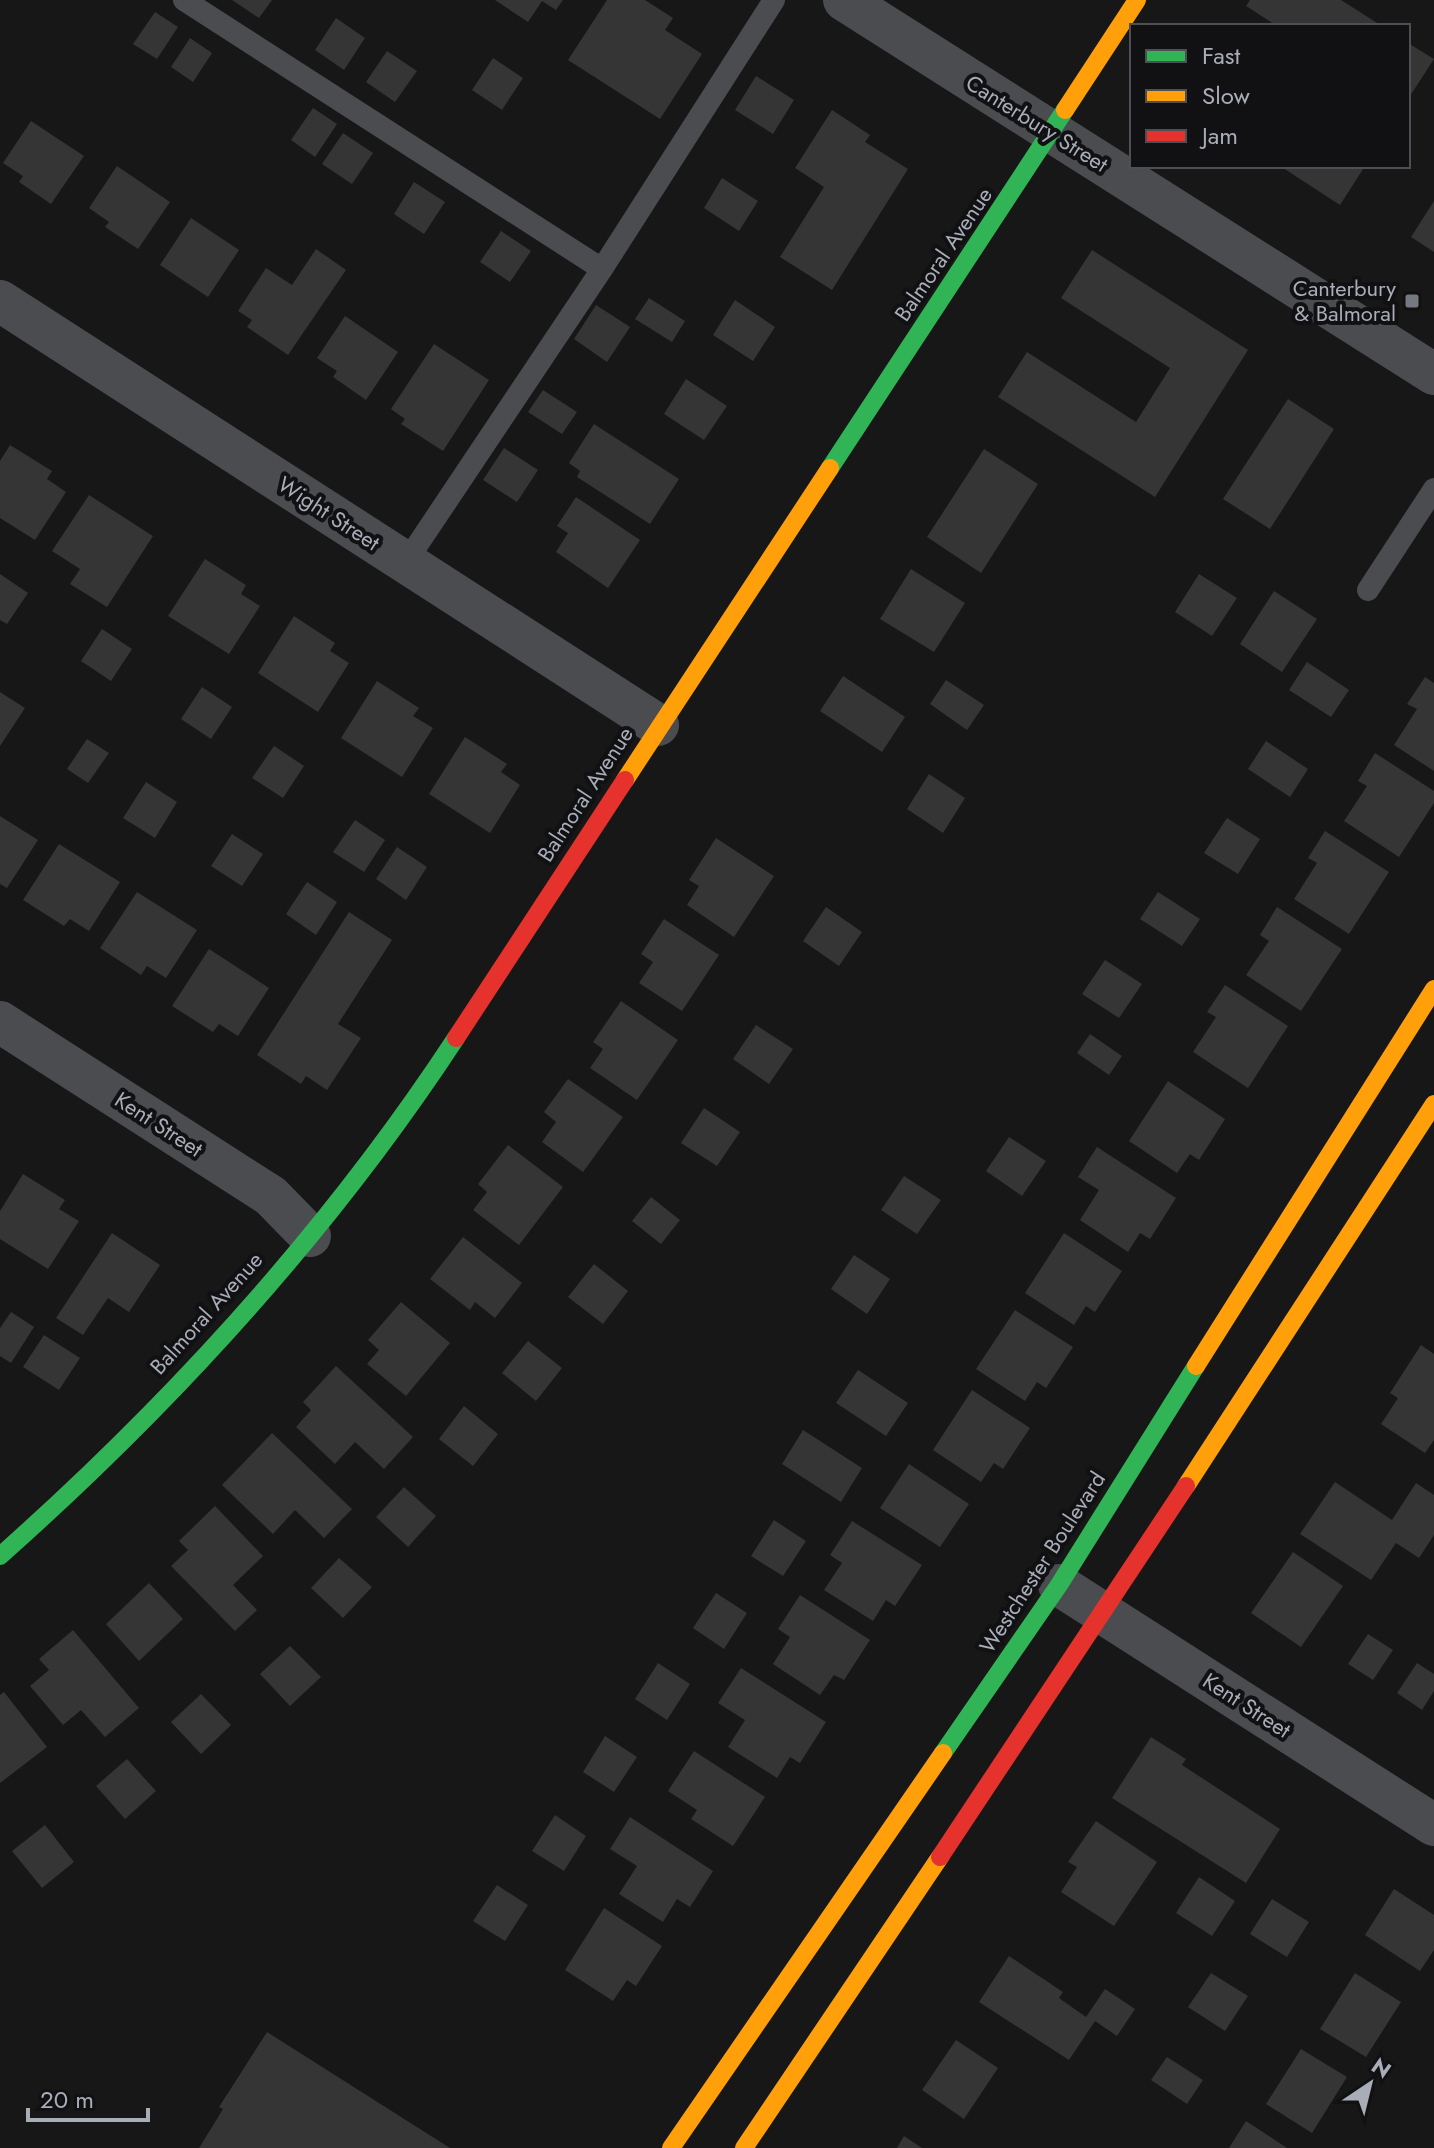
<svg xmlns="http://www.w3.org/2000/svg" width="1434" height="2148" font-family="Jost,sans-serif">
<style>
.building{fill:#353536}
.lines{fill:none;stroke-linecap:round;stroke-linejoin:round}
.lane{stroke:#4b4c50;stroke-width:22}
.street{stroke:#4b4c50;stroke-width:42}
.fast{stroke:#30b455;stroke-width:18}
.slow{stroke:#ff9f0a;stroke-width:18}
.jam{stroke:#e5322d;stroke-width:18}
.poi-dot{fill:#757880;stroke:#111113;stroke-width:3}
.labels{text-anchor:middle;stroke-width:8;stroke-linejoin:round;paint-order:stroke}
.street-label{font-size:22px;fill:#a8adb8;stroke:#111113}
.poi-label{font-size:22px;fill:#a8adb8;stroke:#111113;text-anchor:end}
</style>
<rect width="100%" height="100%" fill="#171717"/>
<!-- building -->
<path class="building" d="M 232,0 L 272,0 L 259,18 Z
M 495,0 L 563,0 L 556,10 L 542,1 L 528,22 Z
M 607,0 L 645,0 L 673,18 L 665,30 L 702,54 L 660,119 L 568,60 Z
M 1250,0 L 1341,0 L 1382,26 L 1277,26 L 1246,6 Z
M 155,12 L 178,27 L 157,59 L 133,44 Z
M 336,18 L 365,38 L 344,70 L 315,50 Z
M 190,38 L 212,53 L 193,82 L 171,67 Z
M 1408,43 L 1434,59 L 1408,99 Z
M 387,51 L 417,71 L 395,102 L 366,82 Z
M 493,58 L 523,78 L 502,110 L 472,90 Z
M 756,76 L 794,100 L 773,134 L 735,110 Z
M 313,108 L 337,124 L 315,157 L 291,140 Z
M 832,110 L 870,135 L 865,142 L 908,169 L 832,290 L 780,257 L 824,187 L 795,168 Z
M 31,121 L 84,156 L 51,204 L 19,182 L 23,176 L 3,163 Z
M 343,133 L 373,153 L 352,184 L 322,164 Z
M 117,166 L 170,202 L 138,249 L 105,227 L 109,222 L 89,208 Z
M 1280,166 L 1365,166 L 1340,205 Z
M 722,178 L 758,201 L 739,231 L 704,208 Z
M 414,182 L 445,202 L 424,234 L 394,214 Z
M 1434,201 L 1434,252 L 1411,237 Z
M 191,218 L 239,250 L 208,297 L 160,265 Z
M 501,231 L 531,251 L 510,282 L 480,262 Z
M 316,249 L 346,270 L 288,355 L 247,327 L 252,320 L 238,311 L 266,268 L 292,285 Z
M 1092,250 L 1248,350 L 1155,497 L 998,397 L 1027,352 L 1136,422 L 1170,368 L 1061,298 Z
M 649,298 L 685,321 L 672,342 L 635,319 Z
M 735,300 L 775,327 L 753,361 L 713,335 Z
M 596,305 L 630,327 L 607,362 L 574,339 Z
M 345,316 L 398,352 L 366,400 L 333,377 L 337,371 L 317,358 Z
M 434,344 L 489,380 L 443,451 L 401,424 L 405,419 L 391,409 Z
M 686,379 L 727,406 L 704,440 L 664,414 Z
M 543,390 L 577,412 L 562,434 L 528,412 Z
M 1288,399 L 1334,429 L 1270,529 L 1223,499 Z
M 594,424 L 679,479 L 650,524 L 577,477 L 580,471 L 569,463 Z
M 10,445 L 52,471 L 47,479 L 66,492 L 35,540 L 0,518 L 0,461 Z
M 504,448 L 538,470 L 517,502 L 483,480 Z
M 984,449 L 1038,484 L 981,573 L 927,537 Z
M 89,495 L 153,536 L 107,607 L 70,584 L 80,569 L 52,551 Z
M 576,497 L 640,540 L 608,588 L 556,552 L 568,533 L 557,526 Z
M 205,559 L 246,585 L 241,594 L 260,606 L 229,654 L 168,616 Z
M 911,569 L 965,603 L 934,652 L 880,619 Z
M 0,574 L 28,593 L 7,624 L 0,620 Z
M 1199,574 L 1237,598 L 1212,636 L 1175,612 Z
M 1274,591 L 1317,619 L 1282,672 L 1240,644 Z
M 294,616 L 335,643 L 330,651 L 349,663 L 318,712 L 258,673 Z
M 102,629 L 132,649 L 111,681 L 81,661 Z
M 1307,662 L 1349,690 L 1331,717 L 1289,690 Z
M 843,676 L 905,717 L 882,752 L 820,711 Z
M 1425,677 L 1434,683 L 1434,771 L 1394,745 L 1417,709 L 1407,704 Z
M 946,680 L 984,705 L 967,730 L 930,704 Z
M 377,681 L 419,708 L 413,716 L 433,728 L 402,777 L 341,738 Z
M 202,687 L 232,707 L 211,739 L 181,719 Z
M 0,692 L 25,708 L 0,746 Z
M 465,737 L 507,764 L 501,772 L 520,785 L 490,833 L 429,794 Z
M 87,739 L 109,753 L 88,783 L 67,769 Z
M 1266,741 L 1308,769 L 1290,797 L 1248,769 Z
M 274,746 L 304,766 L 283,798 L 252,778 Z
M 1375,753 L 1434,791 L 1434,803 L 1399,857 L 1344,821 L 1367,786 L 1358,781 Z
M 929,774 L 965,798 L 943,833 L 907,809 Z
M 146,782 L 177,802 L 155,838 L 123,818 Z
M 0,816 L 38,840 L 7,888 L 0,884 Z
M 1227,818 L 1260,839 L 1238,874 L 1204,853 Z
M 355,820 L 385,840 L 364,872 L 333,852 Z
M 1325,831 L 1389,872 L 1349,934 L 1294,899 L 1317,863 L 1308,858 Z
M 232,834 L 263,854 L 242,886 L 211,866 Z
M 716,838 L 774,876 L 734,937 L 687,905 L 699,886 L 689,880 Z
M 59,844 L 120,882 L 89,931 L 70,919 L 64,926 L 23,900 Z
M 397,847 L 427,867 L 406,900 L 376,879 Z
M 307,882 L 337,902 L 316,935 L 286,914 Z
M 137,892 L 197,930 L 166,978 L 147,966 L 141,975 L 100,948 Z
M 1158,892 L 1200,919 L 1182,946 L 1140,919 Z
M 826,907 L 862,932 L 839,966 L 803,941 Z
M 1277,907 L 1342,949 L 1301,1011 L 1246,975 L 1269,941 L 1260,935 Z
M 349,912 L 392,940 L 338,1024 L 361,1038 L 327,1090 L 306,1076 L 301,1084 L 257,1055 Z
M 664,919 L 719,955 L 682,1011 L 639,983 L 653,962 L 641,954 Z
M 209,949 L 269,988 L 238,1036 L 219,1024 L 213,1032 L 172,1006 Z
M 1105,960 L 1142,984 L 1119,1018 L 1082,994 Z
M 1225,985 L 1288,1026 L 1248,1088 L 1193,1052 L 1216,1017 L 1207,1012 Z
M 621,1001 L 678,1040 L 637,1100 L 590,1068 L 603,1049 L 593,1042 Z
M 756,1025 L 793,1049 L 769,1084 L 733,1059 Z
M 1090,1034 L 1122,1056 L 1109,1075 L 1077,1053 Z
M 568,1079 L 623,1117 L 583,1172 L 542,1142 L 556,1122 L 544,1112 Z
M 1168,1081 L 1225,1119 L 1199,1160 L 1190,1154 L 1177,1173 L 1129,1141 Z
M 704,1108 L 740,1132 L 717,1166 L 681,1143 Z
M 1009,1137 L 1046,1161 L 1022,1196 L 986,1171 Z
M 508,1145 L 563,1187 L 519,1245 L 473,1210 L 487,1192 L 478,1184 Z
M 1097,1147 L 1176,1198 L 1150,1239 L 1140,1233 L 1128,1252 L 1080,1220 L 1099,1190 L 1078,1177 Z
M 23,1174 L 65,1200 L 59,1209 L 79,1221 L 48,1269 L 0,1239 L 0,1211 Z
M 904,1176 L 941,1200 L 917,1234 L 881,1210 Z
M 651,1197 L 680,1220 L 661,1244 L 632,1221 Z
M 112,1233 L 160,1265 L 129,1312 L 108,1298 L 83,1335 L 56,1318 Z
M 1064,1233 L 1122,1271 L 1095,1312 L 1086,1306 L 1074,1325 L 1025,1293 Z
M 463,1237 L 522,1283 L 495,1318 L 475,1302 L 470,1310 L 430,1279 Z
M 854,1255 L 890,1279 L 867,1314 L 831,1289 Z
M 594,1264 L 628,1291 L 603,1324 L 568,1297 Z
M 401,1302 L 450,1343 L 406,1396 L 367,1364 L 379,1350 L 368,1340 Z
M 1015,1310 L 1073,1347 L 1046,1388 L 1037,1382 L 1025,1401 L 976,1369 Z
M 11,1312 L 34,1327 L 11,1363 L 0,1356 L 0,1328 Z
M 44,1335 L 80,1358 L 59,1390 L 23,1367 Z
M 528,1341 L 562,1368 L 536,1401 L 502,1373 Z
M 1421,1345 L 1434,1354 L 1434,1440 L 1425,1453 L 1381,1424 L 1398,1398 L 1390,1393 Z
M 336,1366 L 413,1437 L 384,1469 L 355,1442 L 335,1464 L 296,1427 L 311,1410 L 303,1402 Z
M 858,1370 L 908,1403 L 886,1436 L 836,1403 Z
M 972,1390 L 1030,1428 L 1003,1469 L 994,1463 L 981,1482 L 933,1450 Z
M 464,1406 L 498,1434 L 473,1466 L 439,1439 Z
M 803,1430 L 862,1468 L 841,1502 L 782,1464 Z
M 272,1433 L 352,1509 L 324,1538 L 295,1510 L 273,1534 L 222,1485 Z
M 909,1464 L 969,1504 L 940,1547 L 880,1508 Z
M 1335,1482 L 1392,1520 L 1416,1483 L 1434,1495 L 1434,1535 L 1419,1558 L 1396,1543 L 1371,1580 L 1300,1534 Z
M 404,1487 L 436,1516 L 408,1547 L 376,1517 Z
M 215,1506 L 263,1556 L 233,1585 L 257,1610 L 235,1631 L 171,1566 L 188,1550 L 179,1541 Z
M 774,1520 L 806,1541 L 783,1576 L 751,1556 Z
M 852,1521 L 922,1565 L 895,1606 L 886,1600 L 873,1621 L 824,1590 L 842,1563 L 830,1555 Z
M 1293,1552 L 1343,1586 L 1301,1647 L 1251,1613 Z
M 339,1558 L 372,1587 L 343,1618 L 311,1588 Z
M 149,1583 L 183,1619 L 139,1661 L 106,1624 Z
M 716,1593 L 747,1613 L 724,1649 L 693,1628 Z
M 800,1595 L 870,1640 L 844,1680 L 834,1675 L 820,1695 L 773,1664 L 790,1637 L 778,1629 Z
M 73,1630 L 139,1708 L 105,1737 L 81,1710 L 63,1725 L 30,1686 L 49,1670 L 39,1659 Z
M 1368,1634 L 1393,1650 L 1373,1680 L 1348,1664 Z
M 290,1646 L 321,1677 L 290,1706 L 260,1674 Z
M 658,1663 L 690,1684 L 667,1720 L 635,1699 Z
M 1417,1663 L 1434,1674 L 1434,1691 L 1422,1710 L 1397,1693 Z
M 741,1668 L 826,1722 L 800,1763 L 790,1757 L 777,1778 L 728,1747 L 745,1720 L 718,1703 Z
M 4,1692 L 47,1747 L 0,1783 L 0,1695 Z
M 201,1694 L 231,1725 L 201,1754 L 171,1722 Z
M 605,1736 L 637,1757 L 614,1792 L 583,1772 Z
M 1151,1737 L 1186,1759 L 1182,1765 L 1280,1829 L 1246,1883 L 1112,1798 Z
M 694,1751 L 765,1797 L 733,1846 L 691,1819 L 697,1810 L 668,1791 Z
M 127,1759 L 156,1791 L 125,1819 L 96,1786 Z
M 555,1815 L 586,1836 L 564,1871 L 532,1851 Z
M 630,1817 L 713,1871 L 690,1907 L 677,1899 L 663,1922 L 619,1894 L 637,1866 L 610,1849 Z
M 1096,1821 L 1157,1862 L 1114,1926 L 1061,1892 L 1077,1867 L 1068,1862 Z
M 45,1825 L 74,1862 L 42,1888 L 12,1851 Z
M 1199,1877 L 1235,1901 L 1212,1936 L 1176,1913 Z
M 497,1885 L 528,1905 L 505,1941 L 473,1921 Z
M 1394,1889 L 1434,1915 L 1434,1950 L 1420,1971 L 1365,1935 Z
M 1272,1899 L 1309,1922 L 1287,1957 L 1250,1934 Z
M 604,1908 L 662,1946 L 636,1986 L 627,1980 L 613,2001 L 565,1970 Z
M 1009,1956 L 1063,1992 L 1059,1998 L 1086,2017 L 1105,1989 L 1135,2009 L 1117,2036 L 1095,2021 L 1069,2060 L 979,2002 Z
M 1211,1973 L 1248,1996 L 1225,2031 L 1188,2007 Z
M 1355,1973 L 1401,2002 L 1366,2057 L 1320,2029 Z
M 267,2032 L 450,2148 L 199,2148 L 223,2109 L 219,2107 Z
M 956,2040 L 998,2068 L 964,2119 L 922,2090 Z
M 1301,2049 L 1347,2077 L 1312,2133 L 1266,2104 Z
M 1167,2057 L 1203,2080 L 1187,2104 L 1151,2080 Z
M 1246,2121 L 1287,2148 L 1229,2148 Z
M 904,2136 L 922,2148 L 897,2148 Z"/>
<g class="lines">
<!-- lane -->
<path class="lane" d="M 184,0 L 602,269
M 406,562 L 602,269 L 774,0
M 1368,590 L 1434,489"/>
<!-- street -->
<path class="street" d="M 844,0 L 1434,374
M 0,301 L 658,725
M 0,1022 L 271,1196 L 310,1236
M 1059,1585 L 1434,1825"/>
<!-- fast -->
<path class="fast" d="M 830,468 L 1065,110
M 0,1556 C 171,1404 330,1230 456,1038
M 943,1753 L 1059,1585 L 1196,1366"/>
<!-- slow -->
<path class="slow" d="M 1065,110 L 1137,0
M 625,780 L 830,468
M 1196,1366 L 1434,989
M 1186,1486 L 1434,1104
M 671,2148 L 943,1753
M 744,2148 L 940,1857"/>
<!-- jam -->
<path class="jam" d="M 456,1038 L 625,780
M 940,1857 L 1186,1486"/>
</g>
<!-- markers -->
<rect class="poi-dot" x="1404" y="293" width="16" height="16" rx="4"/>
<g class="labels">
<!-- street labels -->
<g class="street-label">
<text transform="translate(1037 123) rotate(32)" y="8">Canterbury Street</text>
<text transform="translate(943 254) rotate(-56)" y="8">Balmoral Avenue</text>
<text transform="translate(329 513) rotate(33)" y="8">Wight Street</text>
<text transform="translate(585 794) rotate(-57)" y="8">Balmoral Avenue</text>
<text transform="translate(159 1124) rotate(33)" y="8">Kent Street</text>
<text transform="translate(206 1313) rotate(-48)" y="8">Balmoral Avenue</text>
<text transform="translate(1042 1562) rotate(-57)" y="8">Westchester Boulevard</text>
<text transform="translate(1247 1705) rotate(33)" y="8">Kent Street</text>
</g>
<!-- poi labels -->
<g class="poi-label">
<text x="1396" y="296">Canterbury<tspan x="1396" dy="25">&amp; Balmoral</tspan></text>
</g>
</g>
<!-- legend -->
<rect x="1130" y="24" width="280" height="144" fill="#111113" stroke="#4d4f55" stroke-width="2"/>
<rect x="1146" y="50" width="40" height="12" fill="#30b455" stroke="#4d4f55" stroke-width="2"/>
<text x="1202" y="64" font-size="24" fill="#a8adb8">Fast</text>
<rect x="1146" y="90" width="40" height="12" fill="#ff9f0a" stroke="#4d4f55" stroke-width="2"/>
<text x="1202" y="104" font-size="24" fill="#a8adb8">Slow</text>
<rect x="1146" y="130" width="40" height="12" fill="#e5322d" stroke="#4d4f55" stroke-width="2"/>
<text x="1202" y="144" font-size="24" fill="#a8adb8">Jam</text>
<!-- north arrow -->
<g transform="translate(1370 2084) rotate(35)" stroke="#111113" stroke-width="6" paint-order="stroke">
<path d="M0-6L14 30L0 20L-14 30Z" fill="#a8adb8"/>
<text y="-12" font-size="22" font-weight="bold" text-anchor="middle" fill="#a8adb8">N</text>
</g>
<!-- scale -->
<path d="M28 2108v12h120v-12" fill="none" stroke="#a8adb8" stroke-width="4"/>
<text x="40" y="2108" font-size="24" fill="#a8adb8" stroke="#111113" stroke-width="6" paint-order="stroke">20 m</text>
</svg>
